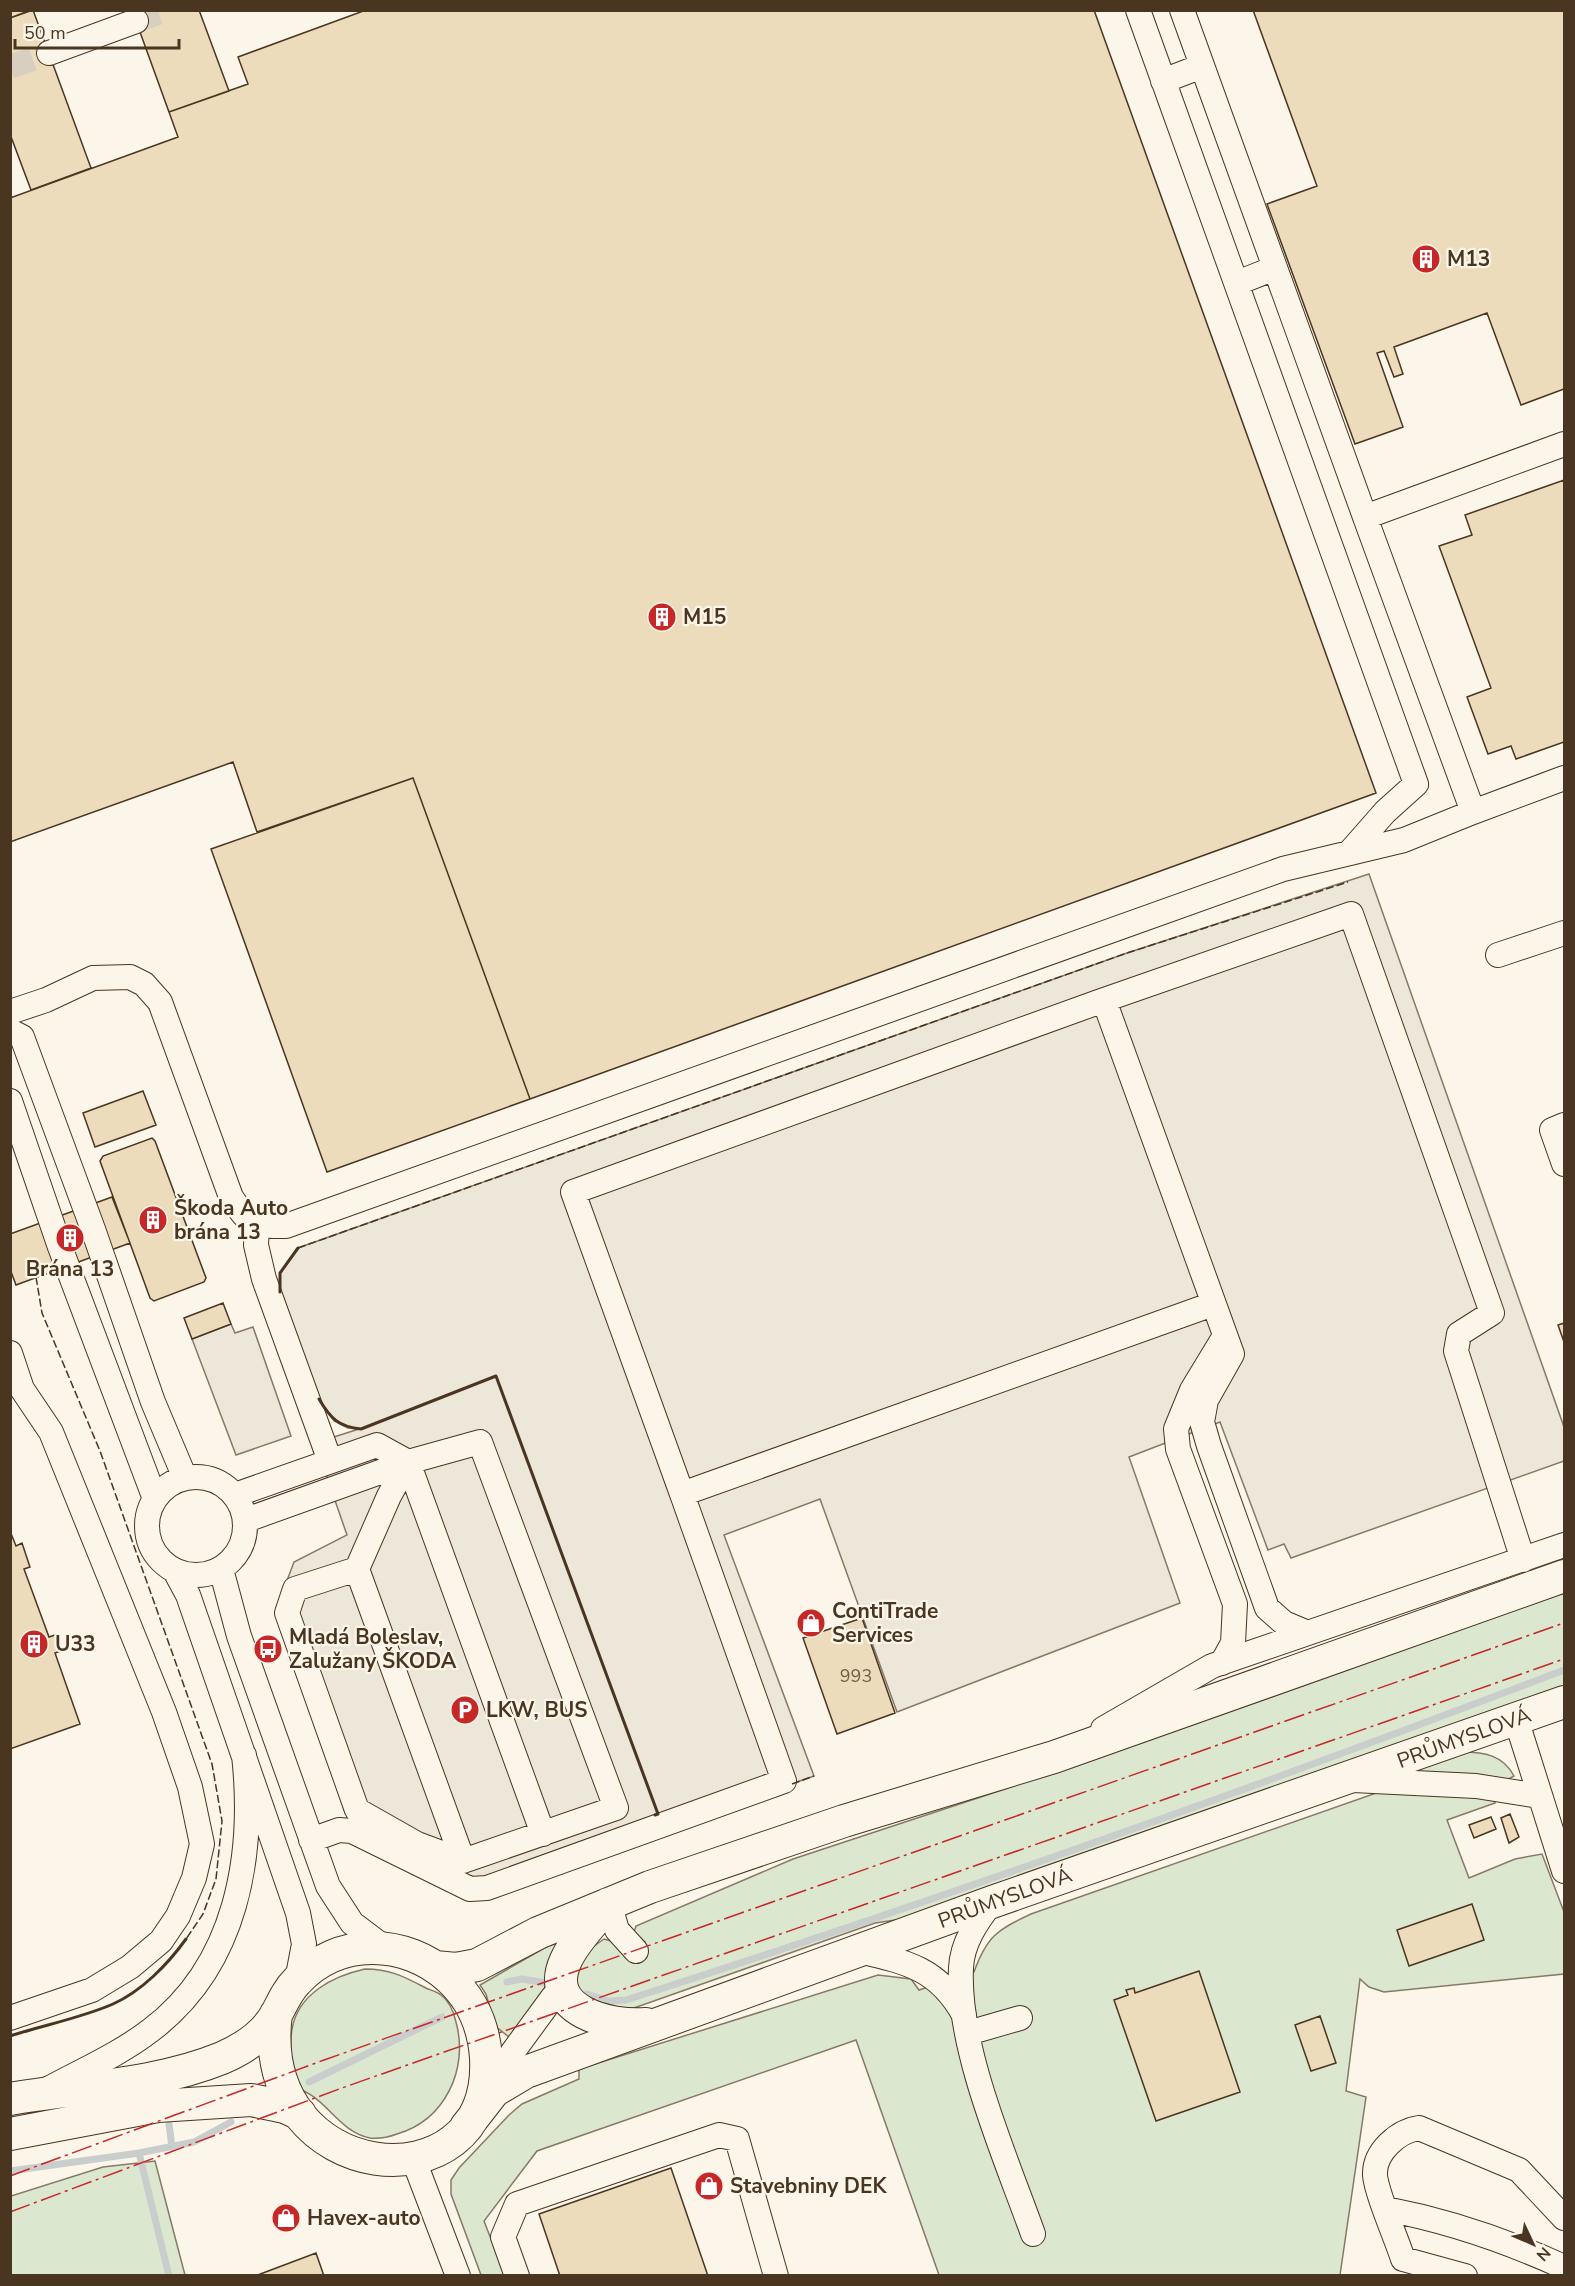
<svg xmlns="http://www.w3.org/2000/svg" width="1575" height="2286" font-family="'Nunito Sans',sans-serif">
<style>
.green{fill:#dce7d0;stroke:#887966;stroke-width:1.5}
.parking{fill:#ede7d9;stroke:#887966;stroke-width:1.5}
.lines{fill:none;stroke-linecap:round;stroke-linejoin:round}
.stream{stroke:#c9cecd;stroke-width:7}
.building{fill:#ecdcbc;stroke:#4a3520;stroke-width:1.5}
.minor-tunnel{stroke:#d8cfc1;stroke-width:24;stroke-dasharray:24 12;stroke-linecap:butt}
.minor-casing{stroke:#4a3520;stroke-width:26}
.major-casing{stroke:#4a3520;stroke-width:34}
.minor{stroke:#fbf6e9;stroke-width:24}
.major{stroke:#fbf6e9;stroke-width:32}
.fence{stroke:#4a3520;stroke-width:1.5;stroke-dasharray:8 3;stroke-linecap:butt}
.wall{stroke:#4a3520;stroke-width:3}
.power{stroke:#c62828;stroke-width:1.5;stroke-dasharray:21 4.5 3 4.5;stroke-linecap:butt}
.labels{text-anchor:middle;stroke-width:4.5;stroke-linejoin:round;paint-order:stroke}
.number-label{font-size:18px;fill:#725f47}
.poi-label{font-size:21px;font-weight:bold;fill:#4a3520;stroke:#fbf6e9;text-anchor:start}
.street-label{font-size:21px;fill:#4a3520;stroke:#fbf6e9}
</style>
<rect width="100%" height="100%" fill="#fbf6e9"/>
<!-- green -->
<path class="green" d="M 1564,1593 L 1564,1686 L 909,1918 L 875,1923 L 634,2008 C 602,2011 596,2009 574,1985 C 575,1959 582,1954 604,1939 L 618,1943 L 632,1954 L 645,1942 L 634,1932 L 636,1926 L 793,1859 L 1005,1789 Z
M 1462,1752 C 1484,1752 1503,1755 1514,1776 L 1505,1781 L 1410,1771 Z
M 1379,1792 L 1493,1797 L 1495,1803 L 1447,1820 L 1469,1878 L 1515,1859 L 1542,1854 L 1564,1912 L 1564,1974 L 1384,1992 L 1369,1987 L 1360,1979 L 1346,2091 L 1366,2097 L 1340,2275 L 939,2275 L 856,2040 L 537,2151 L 484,2221 L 505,2275 L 481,2275 L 451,2194 L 451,2180 L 459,2168 L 509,2115 L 522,2104 L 579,2079 L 579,2069 L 878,1975 L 911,1979 L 919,1990 L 974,1972 C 987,1936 997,1930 1031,1914 Z
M 563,1941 L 543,1992 L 509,2037 L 495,2026 L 486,1994 L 480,1985 L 548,1946 Z
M 365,1969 C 389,1969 403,1976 424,1987 C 429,1990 436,1991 441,1995 C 449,2001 454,2013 456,2022 C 469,2069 445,2120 397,2134 C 389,2137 378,2139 370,2138 C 336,2131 326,2094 292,2087 C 292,2068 289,2047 292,2029 C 298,1994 333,1976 365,1969 Z
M 155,2161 L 185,2275 L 11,2275 L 11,2196 L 103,2167 Z"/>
<!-- parking -->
<path class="parking" d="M 1369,874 L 1564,1427 L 1564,1461 L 1291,1558 L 1284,1544 L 1268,1550 L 1220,1422 L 1129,1457 L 1180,1603 L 897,1712 L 820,1499 L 724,1535 L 814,1776 L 664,1829 L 474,1881 L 383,1837 L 345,1813 L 277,1607 L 294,1562 L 347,1535 L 315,1443 L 359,1429 L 348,1428 L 334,1421 L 321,1402 L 279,1289 L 280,1273 L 298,1248 L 1127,953 Z
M 231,1324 L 235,1333 L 253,1327 L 291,1436 L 236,1455 L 192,1339 Z"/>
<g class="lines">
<!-- stream -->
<path class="stream" d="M 507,1982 L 522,1979 L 546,1983
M 587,1994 L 608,2001 L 626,2000 C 942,1899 1255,1788 1564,1670
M 309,2082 L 442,2017
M 169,2124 L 172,2147
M 139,2153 L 194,2142 L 231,2122
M 10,2171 L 139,2153 L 169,2276"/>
</g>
<!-- building -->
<path class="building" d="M 10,10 L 31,10 L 10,18 Z
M 33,10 L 91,168 L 31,190 L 10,134 L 10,18 Z
M 132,10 L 199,10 L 229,91 L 169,112 Z
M 366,10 L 1094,10 L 1376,793 L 530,1099 L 413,778 L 257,832 L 233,762 L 10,842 L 10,198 L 178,137 L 169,112 L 248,84 L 238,57 Z
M 1253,10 L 1564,10 L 1564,389 L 1521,405 L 1487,313 L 1394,347 L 1403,374 L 1394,377 L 1384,351 L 1377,353 L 1403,427 L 1355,444 L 1267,204 L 1317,186 Z
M 1564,480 L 1564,742 L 1516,759 L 1511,746 L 1488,754 L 1467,697 L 1491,688 L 1439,546 L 1472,535 L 1465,515 Z
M 413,778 L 530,1099 L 327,1172 L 211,849 Z
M 143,1091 L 156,1125 L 95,1147 L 83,1113 Z
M 152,1138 L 155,1141 L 206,1278 L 204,1282 L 154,1301 L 150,1298 L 100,1161 L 103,1156 Z
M 112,1197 L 130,1243 L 16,1285 L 10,1269 L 10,1234 Z
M 223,1303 L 231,1324 L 192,1339 L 184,1318 Z
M 1564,1323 L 1564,1342 L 1558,1325 Z
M 10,1531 L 16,1546 L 22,1543 L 30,1567 L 24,1569 L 49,1637 L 55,1635 L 61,1651 L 55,1653 L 80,1724 L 10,1749 Z
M 862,1618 L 895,1713 L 837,1734 L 803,1638 Z
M 1510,1814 L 1519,1837 L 1509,1843 L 1501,1818 Z
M 1491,1817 L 1496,1829 L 1474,1838 L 1469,1825 Z
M 1472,1904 L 1484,1940 L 1409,1966 L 1397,1930 Z
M 1199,1971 L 1240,2092 L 1156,2121 L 1114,2000 L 1128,1995 L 1126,1990 L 1134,1988 L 1135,1993 Z
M 1320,2016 L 1336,2063 L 1311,2071 L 1295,2025 Z
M 671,2168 L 708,2276 L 560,2276 L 539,2214 Z
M 316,2253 L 324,2276 L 255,2276 Z"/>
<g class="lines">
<!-- minor-tunnel -->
<path class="minor-tunnel" d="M 136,21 L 166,10
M 10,67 L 49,53"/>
<!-- minor casing -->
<g class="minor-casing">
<path id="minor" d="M 1138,10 L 1416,784 L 1385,812 L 1349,853
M 1182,10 L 1365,517
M 49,53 L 136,21
M 1163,81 L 1202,66
M 1237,283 L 1275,268
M 1473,812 L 1564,778
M 1498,955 L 1564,933
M 10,1012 L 46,1000 L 93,978 L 130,977 L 144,984 L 160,1002 L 231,1197 C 250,1226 253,1226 286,1226 L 1283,869 L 1404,840 L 1473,812 L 1365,517 L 1564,444
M 10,1031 L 22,1037 L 94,1232 L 153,1402 L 185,1478
M 10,1101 L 60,1247 L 155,1499
M 1564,1125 L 1552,1130 L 1564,1164
M 257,1226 L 256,1245 L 264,1279 L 330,1461
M 10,1353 L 22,1389 L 51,1432 L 164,1712 L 190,1787 L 202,1844 L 194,1878 L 178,1916 L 161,1941 L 130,1967 L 92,1990 L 10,2018
M 408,1462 L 389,1496 L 357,1569 L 463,1861 L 616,1808 L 480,1442 L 408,1462 L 543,1834
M147 1526a49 49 0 1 1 98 0a49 49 0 1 1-98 0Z
M 682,1494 L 573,1192 L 1104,1000
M 235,1495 L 377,1445 L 408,1462
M 246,1520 L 408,1462
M 221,1569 L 239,1636 L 328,1886 L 352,1923 L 385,1948
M 357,1569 L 295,1589 L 287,1613 L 357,1810 L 417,1844 L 463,1861
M 175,1571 L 188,1595 L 298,1913 L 304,1944 L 297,1981
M 1308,1633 L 1284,1623 L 1267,1608 L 1209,1446 L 1202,1422 L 1206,1400 L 1232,1354 L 1104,1000 L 1351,914 L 1492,1313 L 1459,1334 L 1456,1351 L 1523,1560
M 1222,1663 L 1233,1643 L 1235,1604 L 1178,1449 L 1176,1429 L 1192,1390 L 1223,1339
M 1516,1719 L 1564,1871
M 1103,1729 L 1212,1666 L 1564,1545
M 1353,1780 L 1476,1786 L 1539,1796
M 311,1840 L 339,1830 L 352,1831 L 470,1889 L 487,1888 L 784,1781 L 682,1494 L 1213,1304
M 992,1902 C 977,1921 962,1943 961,1968 C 957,2048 1006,2158 1033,2234
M 609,1903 L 617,1930 L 636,1951
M 859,1951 C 907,1962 939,1969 964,2015
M 968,2033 L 1020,2018
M 508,2080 L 512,2053 L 553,1997
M 48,2089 C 83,2070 120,2054 151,2030 C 237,1965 255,1856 244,1755
M 413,2158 L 458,2276
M 1386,2209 C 1449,2221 1507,2241 1564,2267
M 517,2276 L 503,2237 L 517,2204 L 719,2135 L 737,2139 L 776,2276
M 1465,2276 L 1403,2259 C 1397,2240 1376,2192 1375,2175 C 1374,2152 1398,2131 1419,2128 L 1519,2170 L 1564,2218"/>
</g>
<!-- major casing -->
<g class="major-casing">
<path id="major" d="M 608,1904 C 594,1922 575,1940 566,1960 C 542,2011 610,2027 646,2024
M 435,1967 L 456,1969 L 477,1965 L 538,1933 L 650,1887 L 844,1821 L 1054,1757 L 1564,1576
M 10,2099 C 80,2087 156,2085 222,2058 C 245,2048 265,2035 277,2013 C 283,2001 288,1990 297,1981 C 338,1937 405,1938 449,1978 C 472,1999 484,2027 486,2058 C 494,2212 253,2187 276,2014
M 466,2127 L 494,2091 L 526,2072 L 992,1902 L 1564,1702
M 10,2134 L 158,2106 L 251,2100 L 285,2107 L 300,2114"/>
</g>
<!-- minor -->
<use href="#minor" class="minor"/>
<!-- major -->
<use href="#major" class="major"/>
<!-- fence -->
<path class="fence" d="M 298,1248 L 1127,953 L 1348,882
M 36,1277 L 42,1313 L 100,1451 L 212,1764 L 222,1821 L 216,1879 L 203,1914 L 186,1939
M 792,1784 L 814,1776"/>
<!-- wall -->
<path class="wall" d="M 280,1292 L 280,1273 L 298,1248
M 319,1399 C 330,1418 339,1427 361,1429 L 496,1376 L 658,1814 L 655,1815
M 10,2036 C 44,2025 81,2018 113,2004 C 142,1991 168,1964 186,1939"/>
<!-- power -->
<path class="power" d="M 10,2176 L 324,2060 L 1564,1623
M 10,2212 L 339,2089 L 1564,1659"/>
</g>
<!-- icons -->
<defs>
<g id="building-disc" transform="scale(1.5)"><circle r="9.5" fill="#c62828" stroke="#fbf6e9"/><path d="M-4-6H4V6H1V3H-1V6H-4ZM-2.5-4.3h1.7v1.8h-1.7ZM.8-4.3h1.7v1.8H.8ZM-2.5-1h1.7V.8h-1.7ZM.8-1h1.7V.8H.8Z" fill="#fff"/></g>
<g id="shop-disc" transform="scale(1.5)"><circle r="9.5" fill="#c62828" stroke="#fbf6e9"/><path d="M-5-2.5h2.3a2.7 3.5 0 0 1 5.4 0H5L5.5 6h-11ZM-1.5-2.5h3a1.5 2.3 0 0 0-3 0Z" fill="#fff"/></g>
<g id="bus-disc" transform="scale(1.5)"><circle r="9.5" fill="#c62828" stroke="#fbf6e9"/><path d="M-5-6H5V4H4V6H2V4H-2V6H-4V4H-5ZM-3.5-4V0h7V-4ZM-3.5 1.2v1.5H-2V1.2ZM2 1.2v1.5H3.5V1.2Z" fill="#fff"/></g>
<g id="parking-disc" transform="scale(1.5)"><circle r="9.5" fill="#c62828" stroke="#fbf6e9"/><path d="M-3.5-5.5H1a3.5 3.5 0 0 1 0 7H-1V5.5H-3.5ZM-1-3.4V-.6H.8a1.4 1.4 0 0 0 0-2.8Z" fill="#fff"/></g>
</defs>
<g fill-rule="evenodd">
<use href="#building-disc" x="1426" y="259"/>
<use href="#building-disc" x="662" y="617"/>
<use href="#building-disc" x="153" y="1220"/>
<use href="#building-disc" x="70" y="1238"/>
<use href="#shop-disc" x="811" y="1623"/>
<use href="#building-disc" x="34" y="1644"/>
<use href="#bus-disc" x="268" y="1649"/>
<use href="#parking-disc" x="465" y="1710"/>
<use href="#shop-disc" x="709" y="2186"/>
<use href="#shop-disc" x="286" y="2218"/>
</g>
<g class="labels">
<!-- number labels -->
<g class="number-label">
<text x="856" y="1682">993</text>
</g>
<!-- poi labels -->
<g class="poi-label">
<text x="1447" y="266">M13</text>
<text x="683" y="624">M15</text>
<text x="174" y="1215">Škoda Auto<tspan x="174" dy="24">brána 13</tspan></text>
<text x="70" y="1276" text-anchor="middle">Brána 13</text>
<text x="832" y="1618">ContiTrade<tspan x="832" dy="24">Services</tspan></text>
<text x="289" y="1644">Mladá Boleslav,<tspan x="289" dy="24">Zalužany ŠKODA</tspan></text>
<text x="55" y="1651">U33</text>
<text x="486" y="1717">LKW, BUS</text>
<text x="730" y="2193">Stavebniny DEK</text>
<text x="307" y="2225">Havex-auto</text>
</g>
<!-- street labels -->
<g class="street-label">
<text transform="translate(1464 1738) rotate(-20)" y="7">PRŮMYSLOVÁ</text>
<text transform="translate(1005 1898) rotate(-20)" y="7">PRŮMYSLOVÁ</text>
</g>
</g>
<!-- border -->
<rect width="1575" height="2286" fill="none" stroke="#4a3520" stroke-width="24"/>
<!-- north arrow -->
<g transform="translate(1533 2244) rotate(134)" stroke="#fbf6e9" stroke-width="4.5" paint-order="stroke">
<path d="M0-4.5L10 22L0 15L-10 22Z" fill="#4a3520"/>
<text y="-9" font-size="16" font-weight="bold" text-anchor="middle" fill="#4a3520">N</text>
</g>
<!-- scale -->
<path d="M15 39v9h164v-9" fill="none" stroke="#4a3520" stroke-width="3"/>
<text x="24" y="39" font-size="18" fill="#4a3520" stroke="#fbf6e9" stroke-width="4.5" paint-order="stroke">50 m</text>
</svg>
